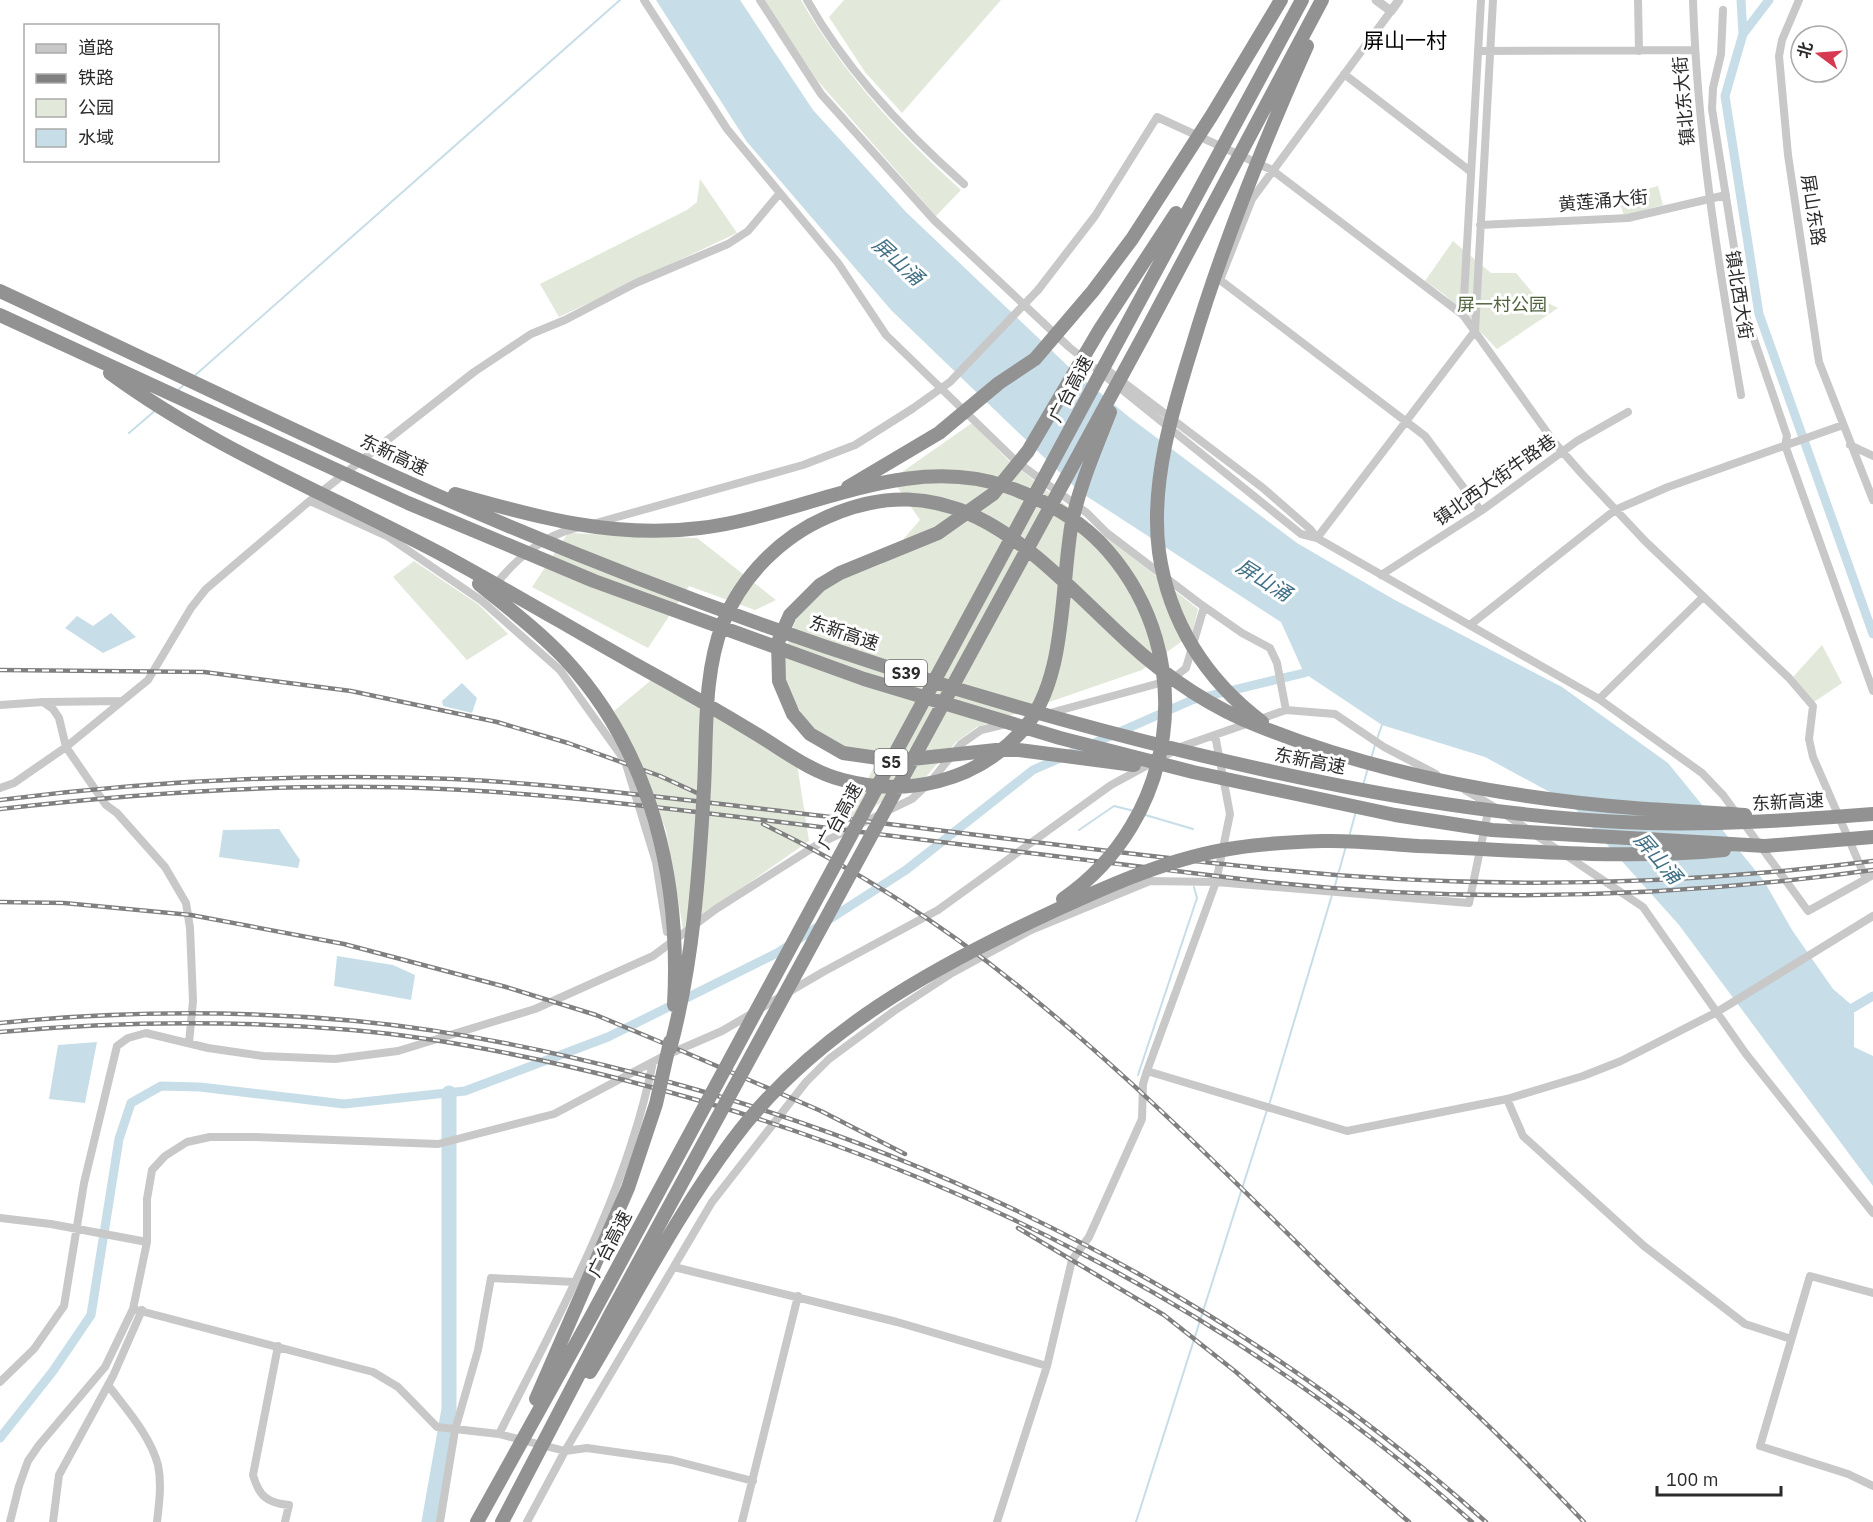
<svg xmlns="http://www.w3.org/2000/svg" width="1873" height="1522" font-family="'IBM Plex Sans','Noto Sans SC',sans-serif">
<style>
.green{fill:#e2e8da}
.water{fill:#c7dde7}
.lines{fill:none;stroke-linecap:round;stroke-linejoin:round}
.stream{stroke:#c7dde7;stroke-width:2}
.canal{stroke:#c7dde7;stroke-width:9}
.river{stroke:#c7dde7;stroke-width:15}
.minor{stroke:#c8c8c8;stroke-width:8}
.tertiary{stroke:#c8c8c8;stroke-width:9}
.rail-casing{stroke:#808080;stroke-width:4.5}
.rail{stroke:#fff;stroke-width:2;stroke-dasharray:7;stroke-linecap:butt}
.minor-bridge{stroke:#c8c8c8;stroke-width:8}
.motorway-bridge{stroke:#929292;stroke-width:14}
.labels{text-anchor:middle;stroke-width:6;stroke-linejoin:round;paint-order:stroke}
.shield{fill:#fff;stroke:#6b6b6b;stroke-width:1.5}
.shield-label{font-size:16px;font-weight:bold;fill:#2b2b2b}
.street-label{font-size:18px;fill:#2b2b2b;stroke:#fff}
.park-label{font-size:18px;fill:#51633d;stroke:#fff}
.water-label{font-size:20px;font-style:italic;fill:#417086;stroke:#fff}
.quarter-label{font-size:21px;fill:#000;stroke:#fff}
</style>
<rect width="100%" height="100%" fill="#fff"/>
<!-- green -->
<path class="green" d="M 764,0 L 801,0 C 842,72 900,135 961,190 L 936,216 L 817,80 Z
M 844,0 L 1001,0 L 902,113 L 865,72 L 829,17 Z
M 700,179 L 737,233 L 559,317 L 540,284 L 687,210 L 697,202 Z
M 1658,186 L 1663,205 L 1624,216 L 1618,197 Z
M 1453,241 L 1491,273 L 1516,273 L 1536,297 L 1558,308 L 1497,349 L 1445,295 L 1425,281 Z
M 972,423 L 1008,460 L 1198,609 L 1192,634 L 1142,670 L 977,727 L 956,742 L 925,778 L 845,823 L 875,765 L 813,730 L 787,692 L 782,663 L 797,615 L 832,583 L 882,564 L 920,520 L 892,479 Z
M 568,533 L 697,538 L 776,600 L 755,610 L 689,586 L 648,648 L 532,587 Z
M 414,561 L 479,605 L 508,634 L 467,660 L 393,577 Z
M 1822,645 L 1842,683 L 1814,702 L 1793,677 Z
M 661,672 L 797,764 L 809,841 L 683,929 L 666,830 L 631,742 L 614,711 Z"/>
<!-- water -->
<path class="water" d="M 656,0 L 740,0 L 813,110 L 906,212 L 1070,368 L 1129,417 L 1297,543 L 1393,599 L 1562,687 L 1668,763 L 1764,881 L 1792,930 L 1833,989 L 1854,1007 L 1854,1047 L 1873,1056 L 1873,1186 L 1679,925 L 1570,803 L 1485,757 L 1382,725 L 1304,673 L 1281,622 L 1080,492 L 891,310 L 747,142 Z
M 111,613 L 136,637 L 103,653 L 65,628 L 77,616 L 93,626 Z
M 462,683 L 477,698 L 472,713 L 443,706 L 442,701 Z
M 279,829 L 300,860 L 298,868 L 219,857 L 223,830 Z
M 337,956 L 393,965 L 415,975 L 411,1000 L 334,986 Z
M 97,1042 L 85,1103 L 49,1099 L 58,1045 Z"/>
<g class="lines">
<!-- stream -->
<path class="stream" d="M 192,378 L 620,0
M 177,391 L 186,383
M 129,433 L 157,409
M 1377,739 L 1383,722
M 1371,759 L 1375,745
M 1363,785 L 1368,768
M 1142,814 L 1193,829
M 1079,830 L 1114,806 L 1134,811
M 1349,837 L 1356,811
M 1334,889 L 1346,846
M 1138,1075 L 1197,898 L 1194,887
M 1269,1105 L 1332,895
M 1136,1522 L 1267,1110"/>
<!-- canal -->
<path class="canal" d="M 1741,0 L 1743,34
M 1769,0 L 1743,34 L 1725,96 L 1759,314 L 1873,634
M 1844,1013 L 1873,996
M 0,1438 L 53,1371 L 91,1315 L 119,1139 L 131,1103 L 161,1086 L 200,1087 L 344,1104 L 465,1091 L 608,1037 L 777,953 L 906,870 L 1033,770 L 1192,700 L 1304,673 L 1314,668"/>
<!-- river -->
<path class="river" d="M 429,1522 L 449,1409 L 449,1093"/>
<!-- minor -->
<path class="minor" d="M 644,0 L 727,129 L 838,263 L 886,335 L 1017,462 L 1087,513 L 1107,533 L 1199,603 L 1242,633 L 1270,648 L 1277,663 L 1286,710
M 760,0 L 821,94 L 934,220 L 1069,347 L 1301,534 L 1317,538 L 1599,699 L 1702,773 L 1723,795 L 1808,911 L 1866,879
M 807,0 C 846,70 904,131 964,184
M 1638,0 L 1639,51
M 1693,0 C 1697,133 1718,263 1741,395
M 1799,0 L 1782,40 L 1779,56 L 1788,155 L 1819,362 L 1873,500
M 1723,10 L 1721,54 L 1713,88 L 1712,109 L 1744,310 L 1787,436 L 1785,445 L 1873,691
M 1391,11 L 1252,199 L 1220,280 L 1425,436 L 1481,511
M 1478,51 L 1695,50
M 1344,74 L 1470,171
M 1480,225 L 1628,218 L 1726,195
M 1038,290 L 1095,216 L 1157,117 L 1272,170 L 1463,315 L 1554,442 L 1582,474 L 1645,541 L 1789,678 L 1813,706 L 1809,739 L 1813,757 L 1866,879 L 1873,875
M 1463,315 L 1481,0
M 1102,366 L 1263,488 L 1310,529 L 1317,538
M 1850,445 L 1873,456
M 310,501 L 387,536 L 482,601 L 560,670 L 625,761 L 656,862 L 667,932
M 596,523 L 803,465 L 855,445 L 912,409
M 1317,538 L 1475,331 L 1493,0
M 1381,575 L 1481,511 L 1577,441 L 1628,412
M 495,585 C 518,557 542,536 579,527
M 1470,625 L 1615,510 L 1668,487 L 1843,425
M 1599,699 L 1703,597
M 45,702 L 122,701
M 0,705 L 43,702 L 53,709 L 59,718 L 66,747 L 106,805 L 117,813 L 165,867 L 186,903 L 190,928 L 193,1001 L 189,1043
M 1050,713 L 1171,680 L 1186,668 L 1204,607
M 0,788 L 14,783 L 66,747 L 148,680 L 191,608 L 206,589 L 306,504 L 474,372 L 531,334 L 565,320 L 636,283 L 728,244 L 748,231 L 779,194
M 1465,790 L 1496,808
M 1506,815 L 1643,907 L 1746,1054 L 1873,1213
M 1147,1071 L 1347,1131 L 1507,1099 L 1583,1076 L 1621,1061 L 1717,1012 L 1873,916
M 1507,1099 L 1523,1136 L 1644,1246 L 1745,1324 L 1791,1339
M 0,1218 L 51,1224 L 147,1242
M 674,1267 L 897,1322 L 1047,1366
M 1873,1293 L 1810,1276 L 1760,1446 L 1848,1474 L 1873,1486
M 133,1309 L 373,1372 L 398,1387 L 437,1427 L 499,1434 L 565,1451 L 587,1448 L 672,1460 L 753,1481
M 278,1346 L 253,1475 C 259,1496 267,1503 289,1505 L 285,1522
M 0,1382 L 34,1349 L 64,1306 L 84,1183 L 117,1046 L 128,1038 L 146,1033 L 208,1048 L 263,1056 L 335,1059 L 398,1051 L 535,1009 L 653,956 L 716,909 L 817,845 L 912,799 L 932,780 L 961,744 L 981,730 L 1006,724
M 108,1385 C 126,1409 150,1435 158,1465 C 162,1484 159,1504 157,1522
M 499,1434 C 560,1313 626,1196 653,1062
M 10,1522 L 19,1486 L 28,1461 L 39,1445 L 105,1367 L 133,1309 L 147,1242 L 147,1199 L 152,1170 L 165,1156 L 187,1142 L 210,1137 L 255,1137 L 438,1144 L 554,1114 L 660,1058 L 722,1031 L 823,972 L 938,910 L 1111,785 L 1183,746 L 1286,710 L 1335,714 L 1384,747 L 1436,774
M 53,1522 L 59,1475 L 113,1376 L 142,1310
M 440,1522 L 455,1430 L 478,1350 L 491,1278 L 575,1282
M 527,1522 L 565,1451 L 712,1202 L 806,1082 L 829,1059 L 894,1011 L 952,973 L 1031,930 L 1150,881 L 1216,882 L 1469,903 L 1489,807
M 742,1522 L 798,1296
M 997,1522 L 1047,1366 L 1072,1260 L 1089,1237 L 1142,1119 L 1143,1084 L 1147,1071 L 1216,882 L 1230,814 L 1215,735"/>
<!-- tertiary -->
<path class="tertiary" d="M 1376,0 L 1391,11 L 1399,0"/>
<!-- rail casing -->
<g class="rail-casing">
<path id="rail" d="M 0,670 L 204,672 L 351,691 L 497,722 L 568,743 L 660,776 L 708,798
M 0,800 C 150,781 301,773 453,779 C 556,784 660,797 763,809 C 929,828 1094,851 1260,868 C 1464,890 1670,887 1873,861
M 0,809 C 147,792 295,782 443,789 C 553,794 663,808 772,821 C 929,840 1085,861 1241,879 C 1450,904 1665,899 1873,870
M 763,824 C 856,869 948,928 1028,994 C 1139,1084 1240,1187 1342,1287 C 1423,1365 1507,1440 1584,1522
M 0,902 L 64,903 L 191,915 L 344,944 L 506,987 L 596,1015 L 682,1051 L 821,1111 L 905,1154
M 0,1023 C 119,1011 237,1010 356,1021 C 450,1030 543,1049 635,1073 C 949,1153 1244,1305 1486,1522
M 0,1032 C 119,1021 233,1020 352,1030 C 445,1038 538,1058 628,1081 C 938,1161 1233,1307 1472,1522
M 1018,1228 L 1164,1315 L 1236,1372 L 1409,1522"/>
</g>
<!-- rail -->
<use href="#rail" class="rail"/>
<!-- minor-bridge -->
<path class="minor-bridge" d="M 912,409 L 950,382 L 1038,290"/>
<!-- motorway-bridge -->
<path class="motorway-bridge" d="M 0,291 C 131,352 262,416 394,476 C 649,591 915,686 1187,752 C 1337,788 1491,818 1646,823 C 1722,825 1797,820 1873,814
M 0,315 L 408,503 L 594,581 L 864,679 L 1060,738 L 1193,772 L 1395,815 L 1492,830 L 1765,846 L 1873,837
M 110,373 C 212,448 330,495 441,554 C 506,589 569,627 633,663 C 675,686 717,710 758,735 C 786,752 811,772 843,780 C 907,797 974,782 1020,733 C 1068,684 1060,586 1072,522 C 1080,484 1096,448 1110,412
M 848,487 L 939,433 L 999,383 L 1035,359 L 1093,291 L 1132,239 L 1212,115 L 1281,0
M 455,494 C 535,517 615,539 700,528 C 802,516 905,451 1008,487 C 1045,500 1082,521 1108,551 C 1200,657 1178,820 1063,899
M 479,584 C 508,608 539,631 565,659 C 652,753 681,880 674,1005
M 1262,722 C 1206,680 1169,622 1159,552 C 1150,484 1172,411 1192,347 C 1223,243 1263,144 1307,46
M 1134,765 L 1019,750 L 996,750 L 912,759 L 878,758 L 843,753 L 810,734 L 793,714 L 779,681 L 778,642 L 790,615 L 820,585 L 840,573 L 938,533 L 993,494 L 1028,451 L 1100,329 L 1176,213
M 670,1049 C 693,964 699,875 704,788 C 707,733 703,675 723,623 C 742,576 781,537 827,517 C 961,458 1040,561 1127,641 C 1166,677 1212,708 1261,727 C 1379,774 1508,798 1634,808 C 1671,811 1708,812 1745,815
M 590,1372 C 636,1295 678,1213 732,1141 C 813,1032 935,966 1056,910 C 1112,884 1173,857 1235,848 C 1264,843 1294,842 1323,841 C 1355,840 1387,844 1419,846 C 1521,850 1623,860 1724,850
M 536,1399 L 628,1188 L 656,1104 L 670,1042
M 477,1522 L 592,1315 L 1302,0
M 502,1522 L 610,1315 L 1145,333 L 1322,0"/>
</g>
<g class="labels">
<!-- shield labels -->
<g class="shield">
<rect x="885" y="660" width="42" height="26" rx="4.5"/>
<rect x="874.5" y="749" width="33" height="26" rx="4.5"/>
</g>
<g class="shield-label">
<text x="906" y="679">S39</text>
<text x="891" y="768">S5</text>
</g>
<!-- street labels -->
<g class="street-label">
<text transform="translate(1684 101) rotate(-95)" y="6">镇北东大街</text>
<text transform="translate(1603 201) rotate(-5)" y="6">黄莲涌大街</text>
<text transform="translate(1813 210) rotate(81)" y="6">屏山东路</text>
<text transform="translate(1739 295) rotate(81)" y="6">镇北西大街</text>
<text transform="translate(1071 389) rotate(-62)" y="6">广台高速</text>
<text transform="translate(394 455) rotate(25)" y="6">东新高速</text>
<text transform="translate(1495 480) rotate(-35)" y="6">镇北西大街牛路巷</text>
<text transform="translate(844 633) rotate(19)" y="6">东新高速</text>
<text transform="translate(1310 761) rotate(11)" y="6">东新高速</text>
<text transform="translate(1788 802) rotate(-3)" y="6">东新高速</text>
<text transform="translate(840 816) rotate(-61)" y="6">广台高速</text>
<text transform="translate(610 1244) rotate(-62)" y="6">广台高速</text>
</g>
<!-- park labels -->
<g class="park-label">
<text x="1502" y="311">屏一村公园</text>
</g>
<!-- water labels -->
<g class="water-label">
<text transform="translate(898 261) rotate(42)" y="7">屏山涌</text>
<text transform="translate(1264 580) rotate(32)" y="7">屏山涌</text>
<text transform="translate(1658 858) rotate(49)" y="7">屏山涌</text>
</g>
<!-- quarter labels -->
<g class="quarter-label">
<text x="1405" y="48">屏山一村</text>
</g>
</g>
<!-- legend -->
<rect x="24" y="24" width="195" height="138" fill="#ffffff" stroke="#aaaaaa" stroke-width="1.5"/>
<rect x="36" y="44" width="30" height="9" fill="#c8c8c8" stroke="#aaaaaa" stroke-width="1.5"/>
<text x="78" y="54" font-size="18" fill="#2b2b2b">道路</text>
<rect x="36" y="74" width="30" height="9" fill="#808080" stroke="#aaaaaa" stroke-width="1.5"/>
<text x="78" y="84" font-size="18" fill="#2b2b2b">铁路</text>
<rect x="36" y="99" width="30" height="18" fill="#e2e8da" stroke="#aaaaaa" stroke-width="1.5"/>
<text x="78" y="114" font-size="18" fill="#2b2b2b">公园</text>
<rect x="36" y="129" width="30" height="18" fill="#c7dde7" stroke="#aaaaaa" stroke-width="1.5"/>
<text x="78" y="144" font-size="18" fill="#2b2b2b">水域</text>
<!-- north arrow -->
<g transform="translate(1819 54) rotate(286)"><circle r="28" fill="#ffffff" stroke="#aaaaaa" stroke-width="1.5"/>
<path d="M0-4.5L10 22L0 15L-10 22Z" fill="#d63a50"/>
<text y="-9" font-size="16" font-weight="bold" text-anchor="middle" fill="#2b2b2b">北</text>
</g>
<!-- scale -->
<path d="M1657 1486v9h124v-9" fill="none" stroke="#2b2b2b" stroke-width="3"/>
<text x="1666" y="1486" font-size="18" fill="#2b2b2b" stroke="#ffffff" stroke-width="4.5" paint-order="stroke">100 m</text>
</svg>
